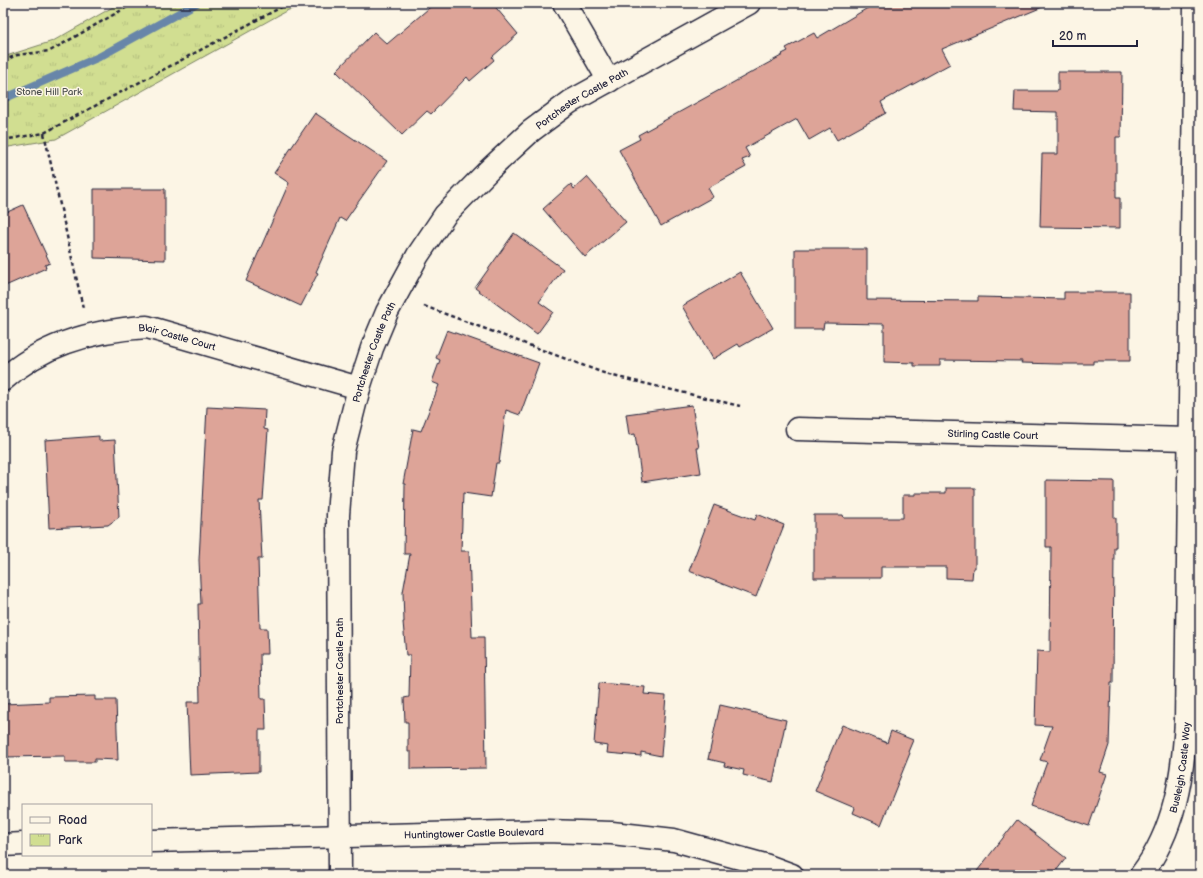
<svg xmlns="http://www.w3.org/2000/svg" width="1203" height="878" font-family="'Balsamiq Sans',sans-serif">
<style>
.park{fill:url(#park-tufts);stroke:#7a8066}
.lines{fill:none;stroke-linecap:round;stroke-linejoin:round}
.stream{stroke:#6886a9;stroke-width:8}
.building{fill:#dda498;stroke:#22223b}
.minor-casing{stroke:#22223b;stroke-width:25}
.path{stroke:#22223b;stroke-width:2.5;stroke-dasharray:4 3;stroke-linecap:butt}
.minor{stroke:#fcf5e5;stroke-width:22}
.labels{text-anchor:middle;stroke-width:3;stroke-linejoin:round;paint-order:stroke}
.park-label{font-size:10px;fill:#4e5150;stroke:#fcf5e5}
.street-label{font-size:10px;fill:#22223b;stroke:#fcf5e5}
</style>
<defs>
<pattern id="park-tufts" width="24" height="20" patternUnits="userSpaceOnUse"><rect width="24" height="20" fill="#d1de91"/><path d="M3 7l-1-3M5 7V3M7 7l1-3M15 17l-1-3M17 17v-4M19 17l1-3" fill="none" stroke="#b3be7e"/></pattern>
</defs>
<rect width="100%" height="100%" fill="#fcf5e5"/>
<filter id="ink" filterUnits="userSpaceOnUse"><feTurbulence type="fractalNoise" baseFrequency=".025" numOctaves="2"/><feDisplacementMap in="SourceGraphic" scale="8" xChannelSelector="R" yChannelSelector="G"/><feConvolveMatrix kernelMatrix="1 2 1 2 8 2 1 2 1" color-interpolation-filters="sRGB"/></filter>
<g filter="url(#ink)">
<!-- park -->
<path class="park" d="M 120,3 L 309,3 L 286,11 L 56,139 L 3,148 L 3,57 L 53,41 Z"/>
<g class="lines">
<!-- stream -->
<path class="stream" d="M 3,99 L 99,57 L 197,3"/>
</g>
<!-- building -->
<path class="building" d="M 435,3 L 492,3 L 518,34 L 492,57 L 494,60 L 470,81 L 467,77 L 431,114 L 427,111 L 402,135 L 336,71 L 374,32 L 387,44 Z
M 876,3 L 1052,3 L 942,49 L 950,64 L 881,102 L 886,113 L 837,140 L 830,128 L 809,140 L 797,119 L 745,148 L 750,157 L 742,160 L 746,167 L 708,188 L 713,197 L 661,226 L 619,150 L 640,139 L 638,135 L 783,55 L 782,54 L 788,51 L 786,48 L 814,33 L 817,38 Z
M 1058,72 L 1122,72 L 1121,137 L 1116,137 L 1116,198 L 1120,198 L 1120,228 L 1040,227 L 1042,154 L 1058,154 L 1058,112 L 1014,111 L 1015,91 L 1058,91 Z
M 315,113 L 387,161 L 345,221 L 340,218 L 316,272 L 318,273 L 301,306 L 246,281 L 289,183 L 274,173 Z
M 587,177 L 626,222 L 585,257 L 543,209 L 571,184 L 574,189 Z
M 94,189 L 165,189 L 165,260 L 94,258 Z
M 23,205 L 50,263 L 45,265 L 46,268 L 3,287 L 3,214 Z
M 514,233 L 563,269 L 539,302 L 553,312 L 537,334 L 475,288 Z
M 795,249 L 867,249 L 867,300 L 978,301 L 978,297 L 1064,299 L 1064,292 L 1130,292 L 1130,361 L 1093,361 L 1093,364 L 1057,364 L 1021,363 L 1022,361 L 940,360 L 940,366 L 914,366 L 914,363 L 884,362 L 884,324 L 824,323 L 823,329 L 795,329 Z
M 740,272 L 773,328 L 740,347 L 738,344 L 713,359 L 682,306 Z
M 447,330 L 539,363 L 520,415 L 506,410 L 499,463 L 496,463 L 491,497 L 463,493 L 461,551 L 469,551 L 472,637 L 484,637 L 486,768 L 411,769 L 411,752 L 408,752 L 408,722 L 405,722 L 404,698 L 409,697 L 410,655 L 406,655 L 403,622 L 404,622 L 403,592 L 410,554 L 404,554 L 405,484 L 403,484 L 413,429 L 421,431 L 439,385 L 432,382 L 440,360 L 436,358 Z
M 692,405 L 699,448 L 697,448 L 701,473 L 642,482 L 635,434 L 629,435 L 626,414 Z
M 207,407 L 265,410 L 264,429 L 268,430 L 263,500 L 259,500 L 262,559 L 258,559 L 260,628 L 267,628 L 268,654 L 260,654 L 261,699 L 265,699 L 266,730 L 259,730 L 259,772 L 190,775 L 187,702 L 200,702 L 198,604 L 201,604 L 199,560 Z
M 99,436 L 99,441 L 115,440 L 119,517 L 108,525 L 49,528 L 45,440 Z
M 1046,480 L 1114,481 L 1114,518 L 1116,518 L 1116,547 L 1114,547 L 1113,683 L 1111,683 L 1109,745 L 1100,772 L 1107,774 L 1089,826 L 1031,806 L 1047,762 L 1040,760 L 1052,726 L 1035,725 L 1037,651 L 1050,652 L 1051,547 L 1046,547 Z
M 946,488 L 975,488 L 975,568 L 973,568 L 972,579 L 946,578 L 946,567 L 881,567 L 881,578 L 814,578 L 814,515 L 843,515 L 844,518 L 903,518 L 903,495 L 915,495 L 915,493 L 946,493 Z
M 714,505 L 755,520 L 757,514 L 784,525 L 756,597 L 689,571 Z
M 599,683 L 645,687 L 644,694 L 666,696 L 661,756 L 641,752 L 641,756 L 607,753 L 608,746 L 594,744 Z
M 95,696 L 95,700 L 116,700 L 118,760 L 95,759 L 95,762 L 65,762 L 65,756 L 3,757 L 3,704 L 49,702 L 49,697 Z
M 720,705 L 786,720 L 773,782 L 743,775 L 744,770 L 724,766 L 725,763 L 708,759 Z
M 842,725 L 887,743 L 891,731 L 913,740 L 908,752 L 910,753 L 881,825 L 853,813 L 855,808 L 815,791 Z
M 1017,820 L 1066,858 L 1053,875 L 974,875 Z"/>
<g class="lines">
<!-- minor casing -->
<g class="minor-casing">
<g id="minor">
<path d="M 564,3 L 609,81"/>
<path id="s1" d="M 3,380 C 43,343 94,330 147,327 L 359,388"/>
<path id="s2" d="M 797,429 L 1189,439"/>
<path id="s3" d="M 151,841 L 546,831 L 612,833 L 674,840 L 765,865 L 792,875"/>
<path d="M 3,845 L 23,844"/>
<path id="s4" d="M 340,875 L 338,515 L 343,451 L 359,388 L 372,348 L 387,312 L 418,255 L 445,215 L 489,170 L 531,131 L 570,102 L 749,3"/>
<path id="s5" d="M 1141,875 C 1175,830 1183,776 1186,721 L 1195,3"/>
</g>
</g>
<!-- path -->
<path class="path" d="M 3,61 L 17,55 L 50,51 L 134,3
M 44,133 L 83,308
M 3,140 L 44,133 L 289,3
M 424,306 L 609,375 L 740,406"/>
<!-- minor -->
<use href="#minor" class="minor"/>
</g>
</g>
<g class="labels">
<!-- park labels -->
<g class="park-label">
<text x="49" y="95">Stone Hill Park</text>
</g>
<!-- street labels -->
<g class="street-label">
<text dy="4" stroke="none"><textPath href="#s4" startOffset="864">Portchester Castle Path</textPath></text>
<text dy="4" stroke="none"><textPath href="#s1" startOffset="188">Blair Castle Court</textPath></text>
<text dy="4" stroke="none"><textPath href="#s4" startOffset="528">Portchester Castle Path</textPath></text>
<text dy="4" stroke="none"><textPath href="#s2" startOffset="196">Stirling Castle Court</textPath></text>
<text transform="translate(339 671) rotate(-90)" y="4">Portchester Castle Path</text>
<text dy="4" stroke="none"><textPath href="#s5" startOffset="116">Busleigh Castle Way</textPath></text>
<text dy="4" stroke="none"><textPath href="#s3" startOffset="323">Huntingtower Castle Boulevard</textPath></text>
</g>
</g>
<!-- margin -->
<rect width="1203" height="878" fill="none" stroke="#fcf5e5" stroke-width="16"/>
<rect x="8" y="8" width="1187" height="862" fill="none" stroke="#22223b" stroke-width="1.5" filter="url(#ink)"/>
<!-- legend -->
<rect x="22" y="804" width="130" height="52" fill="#fcf5e5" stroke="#a5a1a1"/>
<rect x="30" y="817" width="20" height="6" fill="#fcf5e5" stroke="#a5a1a1"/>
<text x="58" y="824" font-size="12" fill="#22223b">Road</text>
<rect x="30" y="834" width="20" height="12" fill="url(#park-tufts)" stroke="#a5a1a1"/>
<text x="58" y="844" font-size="12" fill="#22223b">Park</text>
<!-- scale -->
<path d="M1053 40v6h84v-6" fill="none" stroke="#22223b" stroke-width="2"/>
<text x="1059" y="40" font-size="12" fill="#22223b" stroke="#fcf5e5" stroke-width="3" paint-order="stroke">20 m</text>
</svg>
